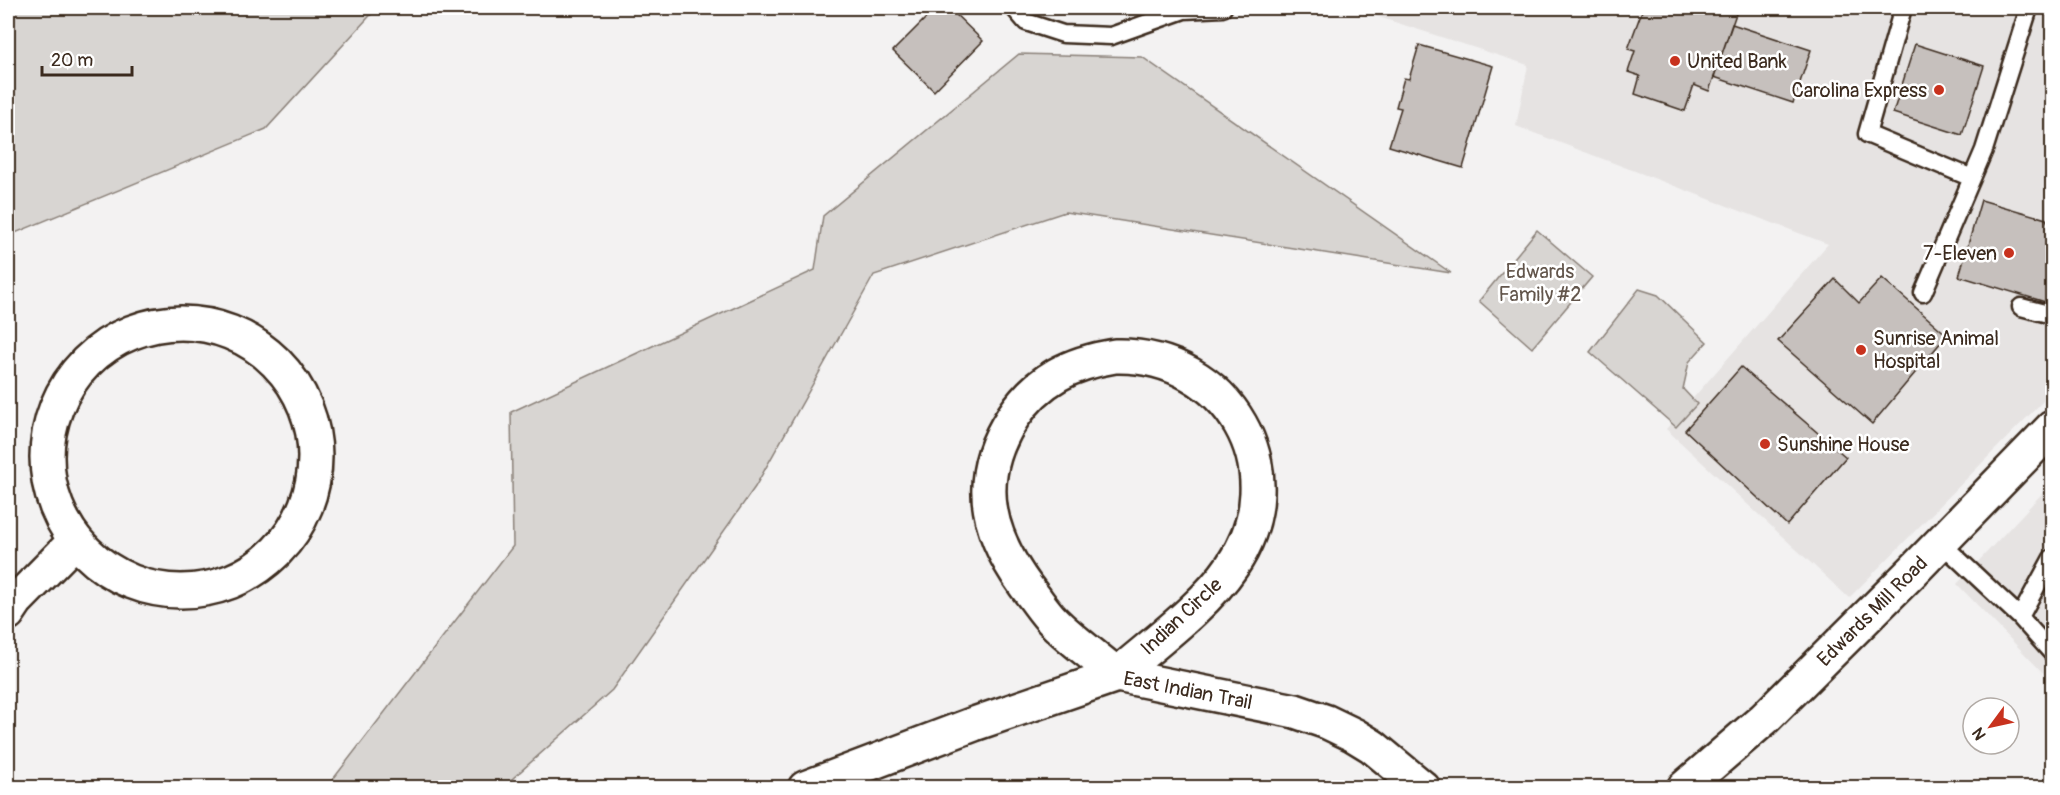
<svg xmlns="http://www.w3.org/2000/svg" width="2060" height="795" font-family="Pangolin,sans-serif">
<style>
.built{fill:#e6e3e2}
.green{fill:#d8d5d2;stroke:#8a8078;stroke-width:1.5}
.building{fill:#c6c0bd;stroke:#3b2a1e;stroke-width:1.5}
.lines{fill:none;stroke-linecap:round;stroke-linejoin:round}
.service-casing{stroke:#3b2a1e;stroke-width:21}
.minor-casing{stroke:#3b2a1e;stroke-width:38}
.tertiary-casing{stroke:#3b2a1e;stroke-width:38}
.service{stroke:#fff;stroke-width:16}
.minor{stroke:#fff;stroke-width:33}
.tertiary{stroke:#fff;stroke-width:33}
.poi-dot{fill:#c8321e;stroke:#fff;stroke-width:2}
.labels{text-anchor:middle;stroke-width:5;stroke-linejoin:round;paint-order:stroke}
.poi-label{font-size:20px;fill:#3b2a1e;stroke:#fff;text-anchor:start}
.park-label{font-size:20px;fill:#62554b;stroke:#fff}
.street-label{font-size:20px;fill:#3b2a1e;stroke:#fff}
</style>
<rect width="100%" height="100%" fill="#f3f2f2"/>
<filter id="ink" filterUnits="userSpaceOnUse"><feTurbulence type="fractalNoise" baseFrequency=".0167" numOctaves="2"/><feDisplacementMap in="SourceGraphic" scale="12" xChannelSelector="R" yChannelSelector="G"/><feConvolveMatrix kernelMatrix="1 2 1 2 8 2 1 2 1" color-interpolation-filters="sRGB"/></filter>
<g filter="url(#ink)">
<!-- built -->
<path class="built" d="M 1351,8 L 2052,8 L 2052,392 L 1849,598 L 1666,429 L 1828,244 L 1516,126 L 1528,65 Z
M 2052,483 L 2052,682 L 1957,584 Z"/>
<!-- green -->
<path class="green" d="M 8,8 L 377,8 L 266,129 L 8,236 Z
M 1019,54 L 1142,57 L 1451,273 L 1065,212 L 874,275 L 755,487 L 612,690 L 503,787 L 327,787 L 513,546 L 511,412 L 815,270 L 823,216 Z
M 1537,230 L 1592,277 L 1532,348 L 1479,301 Z
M 1639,289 L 1658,295 L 1707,342 L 1689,362 L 1683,389 L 1697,404 L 1676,427 L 1590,352 Z"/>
<!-- building -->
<path class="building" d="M 936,8 L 949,8 L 983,41 L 934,91 L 893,51 Z
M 1643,8 L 1738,8 L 1709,91 L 1694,85 L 1685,111 L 1635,94 L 1640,76 L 1628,72 L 1635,51 L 1628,49 Z
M 1732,24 L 1811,50 L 1793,103 L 1714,77 Z
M 1915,44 L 1984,66 L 1962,135 L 1893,113 Z
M 1419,45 L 1493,66 L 1463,168 L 1389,146 L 1401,108 L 1396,107 L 1404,78 L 1409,79 Z
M 1981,200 L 2046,219 L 2052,230 L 2052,304 L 1959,276 Z
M 1882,278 L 1947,335 L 1872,424 L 1778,341 L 1835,279 L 1859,303 Z
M 1741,367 L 1846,457 L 1787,525 L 1685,430 Z"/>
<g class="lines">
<!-- service casing -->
<g class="service-casing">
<path id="service" d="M 1014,8 L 1026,22 L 1063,34 L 1111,36 L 1184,10 L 1223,8
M 1903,8 L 1867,134 L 1972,178
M 1923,293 L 1984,150 L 2029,8
M 2021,307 L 2052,315
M 1941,543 L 2020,617 L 2052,558
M 2020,617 L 2052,653"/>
</g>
<!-- minor casing -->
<g class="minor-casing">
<path id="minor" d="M47 457a134 134 0 1 1 268 0a134 134 0 1 1-268 0Z
M 1115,356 C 1228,353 1297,471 1232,566 C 1205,606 1154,643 1117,675 C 1096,657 1073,641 1054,622 C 1046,614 1040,605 1034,597 C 989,540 970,482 1013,417 C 1038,379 1071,363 1115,356 Z
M 8,613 L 16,601 L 76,540
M 805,788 L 974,724 L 1117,675 L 1295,711 L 1327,722 L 1354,735 L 1372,746 L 1423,788"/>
</g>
<!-- tertiary casing -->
<g class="tertiary-casing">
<path id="tertiary" d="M 1684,788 L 1764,719 L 1913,571 L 2052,428"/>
</g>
<!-- service -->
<use href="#service" class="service"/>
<!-- minor -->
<use href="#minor" class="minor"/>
<!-- tertiary -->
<use href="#tertiary" class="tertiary"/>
</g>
</g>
<!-- markers -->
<g class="poi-dot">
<circle cx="1675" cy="61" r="6"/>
<circle cx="1939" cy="90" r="6"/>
<circle cx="2009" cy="253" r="6"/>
<circle cx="1861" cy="350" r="6"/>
<circle cx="1765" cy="444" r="6"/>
</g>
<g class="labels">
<!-- poi labels -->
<g class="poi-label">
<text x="1687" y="68">United Bank</text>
<text x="1927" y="97" text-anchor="end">Carolina Express</text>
<text x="1997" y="260" text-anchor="end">7-Eleven</text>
<text x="1873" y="345">Sunrise Animal<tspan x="1873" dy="23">Hospital</tspan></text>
<text x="1777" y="451">Sunshine House</text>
</g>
<!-- park labels -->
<g class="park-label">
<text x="1540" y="278">Edwards<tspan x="1540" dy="23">Family #2</tspan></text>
</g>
<!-- street labels -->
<g class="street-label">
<text transform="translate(1872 611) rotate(-45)" y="7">Edwards Mill Road</text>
<text transform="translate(1181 616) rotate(-43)" y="7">Indian Circle</text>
<text transform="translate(1188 690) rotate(11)" y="7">East Indian Trail</text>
</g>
</g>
<!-- margin -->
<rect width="2060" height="795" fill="none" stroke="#fff" stroke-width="30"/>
<rect x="15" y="15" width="2030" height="765" fill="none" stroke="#3b2a1e" stroke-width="2" filter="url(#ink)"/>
<!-- north arrow -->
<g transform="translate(1991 726) rotate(237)"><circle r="28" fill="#ffffff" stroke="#b1aaa5" stroke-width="1.5"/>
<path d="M0-4.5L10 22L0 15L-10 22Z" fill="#c8321e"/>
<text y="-9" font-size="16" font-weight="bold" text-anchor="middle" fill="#3b2a1e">N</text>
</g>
<!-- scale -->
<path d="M42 66v9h90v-9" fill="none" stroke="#3b2a1e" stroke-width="3"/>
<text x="51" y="66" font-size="18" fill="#3b2a1e" stroke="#ffffff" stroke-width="4.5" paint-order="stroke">20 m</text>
</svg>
